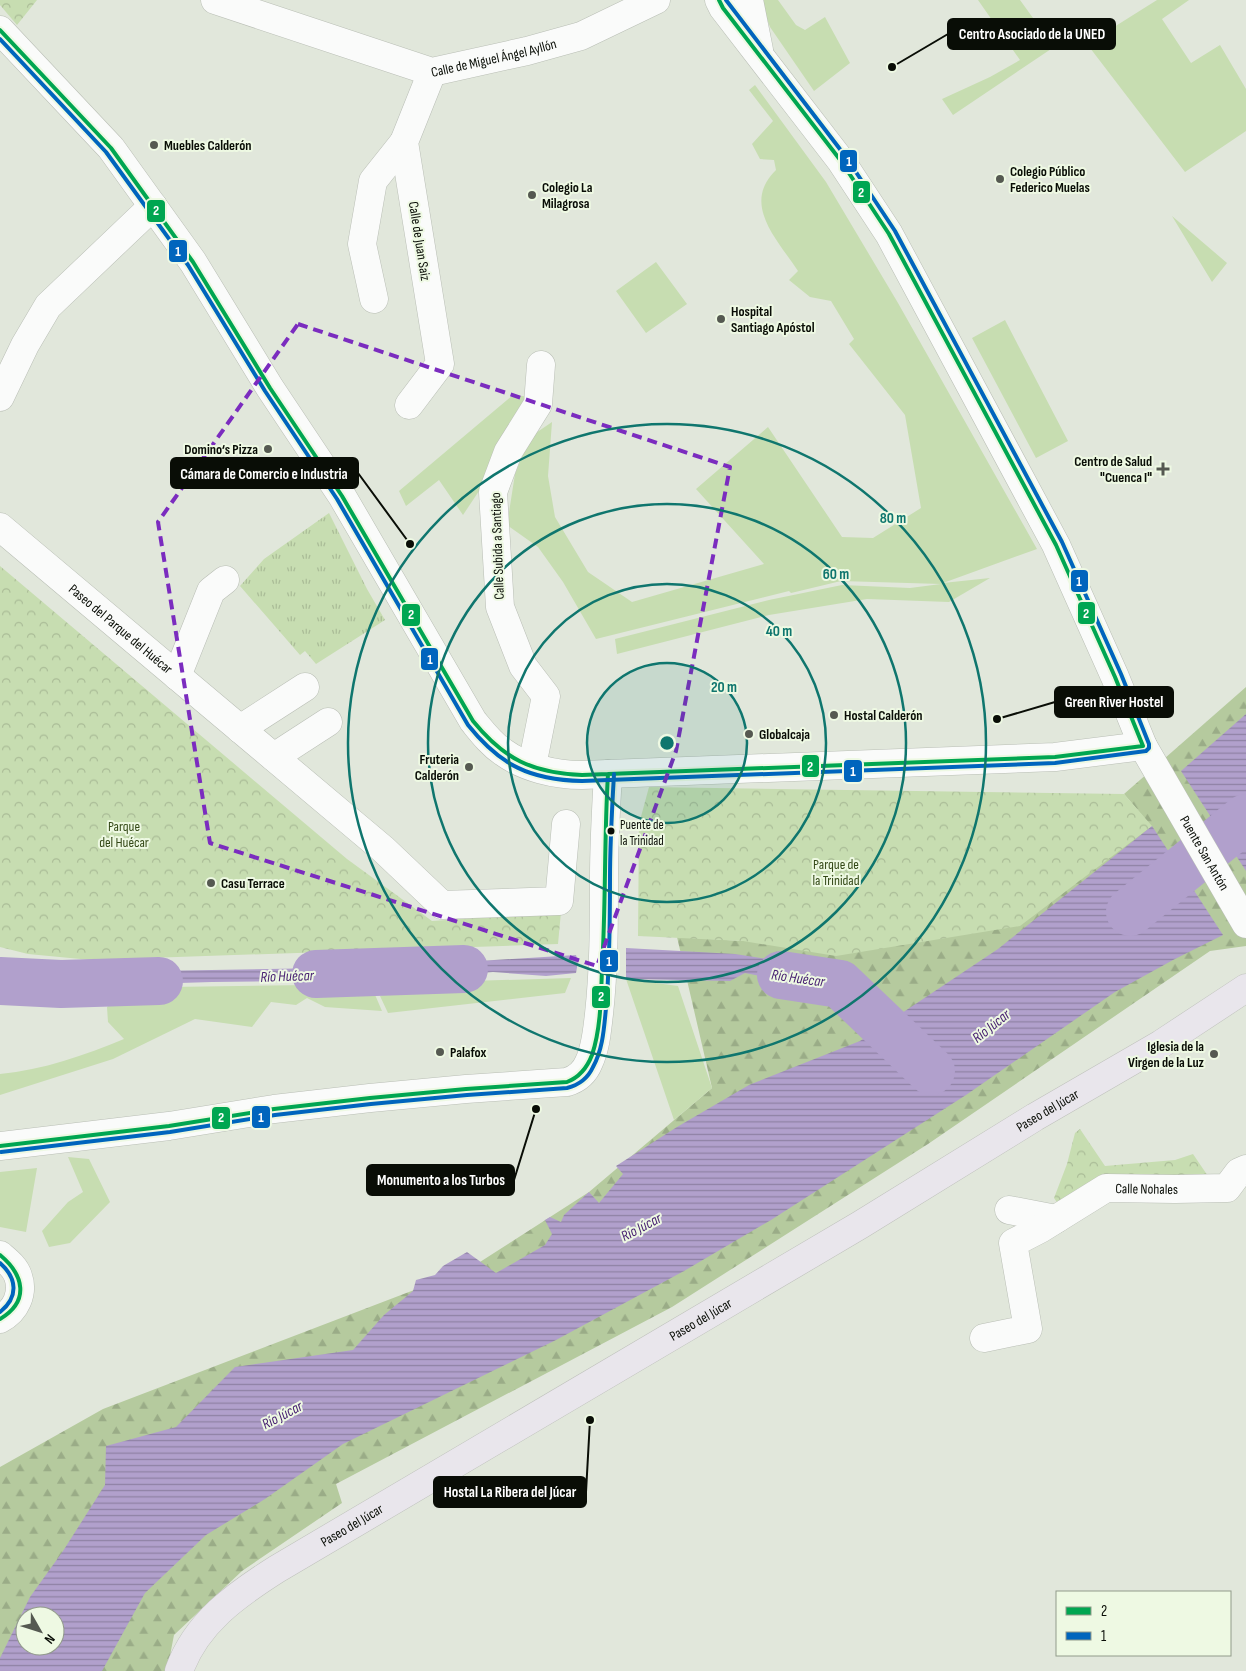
<svg xmlns="http://www.w3.org/2000/svg" width="1246" height="1671" font-family="'Sofia Sans Condensed',sans-serif">
<style>
.grass{fill:url(#grass-tufts)}
.forest{fill:url(#forest-firs);fill-rule:evenodd}
.park{fill:url(#park-crowns)}
.garden{fill:#c7ddb1}
.water{fill:url(#water-rules);fill-rule:evenodd}
.lines{fill:none;stroke-linecap:round;stroke-linejoin:round}
.river{stroke:#b1a0cc;stroke-width:48}
.minor-casing{stroke:#b9beb5;stroke-width:29}
.major-casing{stroke:#bfc1bc;stroke-width:29}
.minor{stroke:#fafbfa;stroke-width:28}
.major{stroke:#e9e6ec;stroke-width:28}
.bus-1-casing{stroke:#eef9e3;stroke-width:8}
.bus-2-casing{stroke:#eef9e3;stroke-width:8}
.bus-1{stroke:#00a651;stroke-width:4}
.bus-2{stroke:#0065bd;stroke-width:4}
.marked{fill:none;stroke:#7b2cbf;stroke-width:4;stroke-dasharray:10 6;stroke-linejoin:round}
.ring{fill:none;stroke:#0f766e;stroke-width:2.5}
.poi-dot{fill:#555951;stroke:#eef9e3;stroke-width:2}
.bus-dot{fill:#090d06;stroke:#eef9e3;stroke-width:2}
.labels{text-anchor:middle;stroke-width:4;stroke-linejoin:round;paint-order:stroke}
.bus-label{font-size:13px;fill:#090d06;stroke:#eef9e3;text-anchor:start}
.street-label{font-size:14px;fill:#090d06;stroke:#eef9e3}
.poi-label{font-size:14px;font-weight:bold;fill:#090d06;stroke:#eef9e3;text-anchor:start}
.park-label{font-size:14px;fill:#334816;stroke:#eef9e3}
.water-label{font-size:15px;font-style:italic;fill:#482172;stroke:#eef9e3}
.centre{fill:#0f766e;stroke:#eef9e3;stroke-width:2.5}
.ring-label{font-size:15px;text-anchor:middle;font-weight:bold;fill:#0f766e;stroke:#eef9e3;stroke-width:4;stroke-linejoin:round;paint-order:stroke}
.leader{fill:none;stroke:#090d06;stroke-width:2}
.callout-dot{fill:#090d06;stroke:#eef9e3;stroke-width:2}
.callout{fill:#090d06;stroke:#090d06;stroke-width:2}
.callout-label{font-size:15px;text-anchor:middle;font-weight:bold;fill:#fff}
.line-badge{stroke:#eef9e3;stroke-width:2}
.badge-label{font-size:14px;text-anchor:middle;font-weight:bold;fill:#fff}
</style>
<defs>
<pattern id="grass-tufts" width="24" height="20" patternUnits="userSpaceOnUse" patternTransform="scale(1.25)"><rect width="24" height="20" fill="#c7ddb1"/><path d="M3 7l-1-3M5 7V3M7 7l1-3M15 17l-1-3M17 17v-4M19 17l1-3" fill="none" stroke="#aabc97"/></pattern>
<pattern id="forest-firs" width="22" height="20" patternUnits="userSpaceOnUse" patternTransform="scale(1.25)"><rect width="22" height="20" fill="#b5ca9e"/><path d="M5 1l3.5 6h-7zM16 11l3.5 6h-7z" fill="#9aac87"/></pattern>
<pattern id="park-crowns" width="20" height="18" patternUnits="userSpaceOnUse" patternTransform="scale(1.25)"><rect width="20" height="18" fill="#c7ddb1"/><path d="M2 6a3 3 0 1 1 6 0M12 15a3 3 0 1 1 6 0" fill="none" stroke="#aabc97"/></pattern>
<pattern id="water-rules" width="6" height="5" patternUnits="userSpaceOnUse" patternTransform="scale(1.25)"><rect width="6" height="5" fill="#b1a0cc"/><path d="M0 2.5h6" fill="none" stroke="#8e81a4"/></pattern>
</defs>
<rect width="100%" height="100%" fill="#e1e7db"/>
<!-- grass -->
<path class="grass" d="M 329,513 L 367,589 L 385,620 L 316,664 L 305,651 L 300,655 L 240,586 L 264,559 Z"/>
<!-- forest -->
<path class="forest" d="M 1246,687 L 1246,946 L 1210,951 L 928,1144 L 672,1307 L 336,1484 L 342,1503 L 242,1571 L 174,1635 L 167,1671 L 0,1671 L 0,1467 L 103,1409 L 469,1269 L 589,1192 L 712,1088 L 677,937 L 743,941 L 1152,827 L 1124,794 ZM 25,1616 L 55,1616 L 55,1646 L 25,1646 Z"/>
<!-- park -->
<path class="park" d="M 0,0 L 37,0 L 17,25 L 0,5 Z
M 0,566 L 347,859 L 432,921 L 561,912 L 558,944 L 91,960 L 28,954 L 0,947 Z
M 649,787 L 1124,794 L 1152,826 L 1020,926 L 836,956 L 743,941 L 638,936 L 639,824 Z
M 1080,1129 L 1105,1166 L 1175,1160 L 1193,1154 L 1212,1182 L 1134,1181 L 1063,1211 L 1054,1198 L 1067,1164 L 1075,1133 Z"/>
<!-- garden -->
<path class="garden" d="M 760,0 L 778,0 L 796,25 L 805,30 L 825,17 L 850,63 L 814,91 L 770,27 Z
M 978,0 L 1020,0 L 1054,47 L 953,115 L 942,99 L 990,77 L 1020,60 Z
M 1157,0 L 1189,0 L 1162,19 L 1191,63 L 1220,45 L 1246,89 L 1246,131 L 1185,172 L 1087,44 Z
M 755,85 L 826,182 L 898,303 L 1037,549 L 943,583 L 990,578 L 949,602 L 867,599 L 769,615 L 617,654 L 615,639 L 769,600 L 842,585 L 910,588 L 941,584 L 841,581 L 791,593 L 789,591 L 596,639 L 563,582 L 538,547 L 507,525 L 515,474 L 530,437 L 552,422 L 548,476 L 555,517 L 588,572 L 632,602 L 764,564 L 696,489 L 768,427 L 842,537 L 873,538 L 921,508 L 905,415 L 849,344 L 854,339 L 831,301 L 810,297 L 789,280 L 798,271 C 777,239 741,204 776,170 L 774,160 L 760,159 L 752,144 L 773,121 L 749,90 Z
M 1172,216 L 1227,263 L 1212,282 Z
M 656,262 L 687,304 L 646,333 L 616,291 Z
M 1005,320 L 1068,441 L 1036,458 L 972,338 Z
M 513,395 L 532,397 L 489,476 L 463,515 L 439,480 L 406,506 L 399,491 Z
M 571,978 L 565,993 L 388,1013 L 380,996 L 399,989 L 405,983 Z
M 626,979 L 678,986 L 712,1088 L 674,1120 Z
M 379,984 L 373,990 L 382,1011 L 325,1007 L 307,998 L 296,1005 L 271,1002 L 252,1027 L 195,1019 L 113,1059 L 0,1095 L 0,1074 C 43,1070 85,1055 124,1039 L 108,1022 L 107,1007 L 123,992 L 169,987 Z
M 68,1157 L 89,1159 L 110,1202 L 70,1243 L 49,1247 L 42,1231 L 68,1202 L 83,1192 Z
M 37,1168 L 26,1232 L 0,1227 L 0,1172 Z"/>
<!-- water -->
<path class="water" d="M 1246,714 L 1246,871 L 1181,771 Z
M 1152,826 L 1223,935 L 1173,960 L 1115,992 L 966,1095 L 771,1220 L 684,1271 L 556,1340 L 343,1444 L 265,1499 L 206,1535 L 145,1593 L 102,1671 L 0,1671 L 0,1658 L 30,1597 L 63,1551 L 105,1485 L 106,1446 L 176,1427 L 235,1367 L 353,1350 L 384,1315 L 413,1291 L 416,1280 L 435,1275 L 443,1266 L 467,1252 L 496,1273 L 545,1245 L 552,1234 L 545,1220 L 550,1217 L 561,1222 L 564,1215 L 589,1192 L 599,1203 L 623,1174 L 616,1166 L 677,1127 L 749,1085 L 860,1041 L 998,949 ZM 25,1616 L 55,1616 L 55,1646 L 25,1646 Z
M 626,948 L 735,954 L 779,961 L 821,970 L 848,984 L 841,992 L 745,973 L 730,981 L 626,979 Z
M 576,955 L 578,962 L 576,973 L 546,976 L 493,972 L 400,980 L 398,966 Z
M 0,961 L 22,965 L 76,971 L 74,990 L 0,984 Z
M 381,967 L 382,980 L 212,982 L 115,985 L 107,993 L 96,996 L 93,972 Z"/>
<g class="lines">
<!-- river -->
<path class="river" d="M 1130,912 L 1246,818
M 316,974 L 464,969
M 781,975 L 840,984 L 931,1071
M 0,981 L 61,984 L 159,981"/>
<!-- minor casing -->
<g class="minor-casing">
<g id="minor">
<path id="s1" d="M 215,0 L 432,72 L 527,51 L 581,36 L 656,0"/>
<path id="s2" d="M 719,0 L 723,8 L 841,161 L 889,234 L 1056,545 L 1115,677 L 1143,746 L 1246,924"/>
<path d="M 749,0 L 759,50"/>
<path d="M 0,30 L 111,148 L 193,262 L 270,388 L 342,496 L 473,721 C 482,732 491,744 503,752 C 525,768 555,775 582,775 L 1055,757 L 1143,746"/>
<path d="M 374,299 L 362,244 L 373,181 L 404,142"/>
<path d="M 0,397 L 25,345 L 48,306 L 153,206"/>
<path d="M 409,405 L 440,364 L 404,142 L 432,72"/>
<path id="s3" d="M 0,527 L 383,849 L 442,905 L 559,901 L 566,824"/>
<path d="M 177,676 L 211,591 L 225,580"/>
<path d="M 240,729 L 305,687"/>
<path d="M 274,757 L 328,722"/>
<path d="M 532,766 L 546,696 L 523,666 L 500,607 L 493,492 L 508,452 L 538,404 L 541,365"/>
<path d="M 0,1146 L 169,1126 L 274,1109 L 370,1098 L 466,1089 L 567,1082 C 577,1079 585,1072 589,1062 C 596,1047 597,1030 599,1014 C 604,968 604,923 604,877 C 604,843 606,808 608,774"/>
<path d="M 1009,1210 L 1056,1219"/>
<path d="M 0,1255 C 7,1261 15,1267 18,1276 C 24,1293 16,1311 0,1319"/>
<path id="s4" d="M 984,1338 L 1028,1329 L 1013,1243 L 1040,1229 L 1106,1188 L 1175,1189 L 1227,1188 L 1239,1172 L 1246,1169"/>
</g>
</g>
<!-- major casing -->
<g class="major-casing">
<g id="major">
<path id="s5" d="M 179,1671 C 196,1623 236,1595 277,1569 L 860,1225 L 1035,1117 L 1161,1044 L 1246,988"/>
</g>
</g>
<!-- minor -->
<use href="#minor" class="minor"/>
<!-- major -->
<use href="#major" class="major"/>
<!-- bus-1 casing -->
<g class="bus-1-casing">
<path id="bus-1" d="M 0,30 L 111,148 L 193,262 L 270,388 L 342,496 L 473,721 C 504,759 532,773 582,775 L 1055,757 L 1143,746 L 1115,677 L 1056,545 L 889,234 L 841,161 L 723,8 L 719,0
M 0,1146 L 169,1126 L 274,1109 L 370,1098 L 466,1089 L 567,1082 C 580,1077 587,1068 592,1055 C 601,1028 601,996 602,968 C 606,904 604,839 608,774
M 0,1255 C 24,1275 30,1301 0,1319"/>
</g>
<!-- bus-2 casing -->
<g class="bus-2-casing">
<path id="bus-2" d="M 0,39 L 106,152 L 188,265 L 265,391 L 337,499 L 468,725 C 500,765 530,780 582,781 L 1055,763 L 1146,751 L 1149,748 L 1149,744 L 1121,674 L 1062,542 L 895,231 L 846,157 L 726,0
M 1,1152 L 170,1132 L 275,1115 L 371,1104 L 467,1095 L 567,1088 C 579,1085 588,1078 593,1067 C 603,1049 604,1028 606,1008 C 610,964 610,921 610,878 C 610,843 612,809 614,774
M 0,1263 C 17,1278 19,1297 0,1312"/>
</g>
<!-- bus-1 -->
<use href="#bus-1" class="bus-1"/>
<!-- bus-2 -->
<use href="#bus-2" class="bus-2"/>
</g>
<!-- marked area -->
<path class="marked" d="M 298,324 L 730,467 L 676,751 L 597,966 L 210,843 L 158,522 Z"/>
<!-- distance rings -->
<circle cx="667" cy="743" r="80" fill="#0f766e" fill-opacity=".12"/>
<g class="ring">
<circle cx="667" cy="743" r="80"/>
<circle cx="667" cy="743" r="159"/>
<circle cx="667" cy="743" r="239"/>
<circle cx="667" cy="743" r="319"/>
</g>
<!-- markers -->
<g class="poi-dot">
<circle cx="154" cy="145" r="5"/>
<circle cx="1000" cy="179" r="5"/>
<circle cx="532" cy="195" r="5"/>
<circle cx="721" cy="319" r="5"/>
<circle cx="268" cy="449" r="5"/>
<path d="M1160.5 461.5h5v5h5v5h-5v5h-5v-5h-5v-5h5z"/>
<circle cx="834" cy="715" r="5"/>
<circle cx="749" cy="734" r="5"/>
<circle cx="469" cy="767" r="5"/>
<circle cx="211" cy="883" r="5"/>
<circle cx="440" cy="1052" r="5"/>
<circle cx="1214" cy="1054" r="5"/>
</g>
<circle class="bus-dot" cx="611" cy="831" r="4.5"/>
<g class="labels">
<!-- bus labels -->
<g class="bus-label">
<text x="620" y="829">Puente de<tspan x="620" dy="16">la Trinidad</tspan></text>
</g>
<!-- street labels -->
<g class="street-label">
<text dy="5" stroke="none"><textPath href="#s1" startOffset="292">Calle de Miguel Ángel Ayllón</textPath></text>
<text transform="translate(420 241) rotate(81)" y="5">Calle de Juan Saiz</text>
<text transform="translate(497 546) rotate(-92)" y="5">Calle Subida a Santiago</text>
<text dy="5" stroke="none"><textPath href="#s3" startOffset="158">Paseo del Parque del Huécar</textPath></text>
<text dy="5" stroke="none"><textPath href="#s2" startOffset="985">Puente San Antón</textPath></text>
<text dy="5" stroke="none"><textPath href="#s5" startOffset="1041">Paseo del Júcar</textPath></text>
<text dy="5" stroke="none"><textPath href="#s4" startOffset="281">Calle Nohales</textPath></text>
<text dy="5" stroke="none"><textPath href="#s5" startOffset="636">Paseo del Júcar</textPath></text>
<text dy="5" stroke="none"><textPath href="#s5" startOffset="231">Paseo del Júcar</textPath></text>
</g>
<!-- poi labels -->
<g class="poi-label">
<text x="164" y="150">Muebles Calderón</text>
<text x="1010" y="176">Colegio Público<tspan x="1010" dy="16">Federico Muelas</tspan></text>
<text x="542" y="192">Colegio La<tspan x="542" dy="16">Milagrosa</tspan></text>
<text x="731" y="316">Hospital<tspan x="731" dy="16">Santiago Apóstol</tspan></text>
<text x="258" y="454" text-anchor="end">Domino‘s Pizza</text>
<text x="1152" y="466" text-anchor="end">Centro de Salud<tspan x="1152" dy="16">"Cuenca I"</tspan></text>
<text x="844" y="720">Hostal Calderón</text>
<text x="759" y="739">Globalcaja</text>
<text x="459" y="764" text-anchor="end">Fruteria<tspan x="459" dy="16">Calderón</tspan></text>
<text x="221" y="888">Casu Terrace</text>
<text x="1204" y="1051" text-anchor="end">Iglesia de la<tspan x="1204" dy="16">Virgen de la Luz</tspan></text>
<text x="450" y="1057">Palafox</text>
</g>
<!-- park labels -->
<g class="park-label">
<text x="124" y="831">Parque<tspan x="124" dy="16">del Huécar</tspan></text>
<text x="836" y="869">Parque de<tspan x="836" dy="16">la Trinidad</tspan></text>
</g>
<!-- water labels -->
<g class="water-label">
<text transform="translate(287 976) rotate(-2)" y="5">Río Huécar</text>
<text transform="translate(798 978) rotate(8)" y="5">Río Huécar</text>
<text transform="translate(991 1026) rotate(-39)" y="5">Río Júcar</text>
<text transform="translate(641 1227) rotate(-28)" y="5">Río Júcar</text>
<text transform="translate(282 1415) rotate(-28)" y="5">Río Júcar</text>
</g>
</g>
<circle cx="667" cy="743" r="8" class="centre"/>
<g class="ring-label">
<text x="893" y="523">80 m</text>
<text x="836" y="579">60 m</text>
<text x="779" y="636">40 m</text>
<text x="724" y="692">20 m</text>
</g>
<!-- callouts -->
<path class="leader" d="M892 67L948 34M410 544L358 473M997 719L1055 702M536 1109L514 1180M590 1420L586 1492"/>
<g class="callout-dot">
<circle cx="892" cy="67" r="5"/>
<circle cx="410" cy="544" r="5"/>
<circle cx="997" cy="719" r="5"/>
<circle cx="536" cy="1109" r="5"/>
<circle cx="590" cy="1420" r="5"/>
</g>
<g class="callout">
<rect x="948" y="19" width="167" height="30" rx="5"/>
<rect x="171" y="458" width="187" height="30" rx="5"/>
<rect x="1055" y="687" width="118" height="30" rx="5"/>
<rect x="367" y="1165" width="147" height="30" rx="5"/>
<rect x="434" y="1477" width="152" height="30" rx="5"/>
</g>
<g class="callout-label">
<text x="1032" y="39">Centro Asociado de la UNED</text>
<text x="264" y="479">Cámara de Comercio e Industria</text>
<text x="1114" y="707">Green River Hostel</text>
<text x="441" y="1185">Monumento a los Turbos</text>
<text x="510" y="1497">Hostal La Ribera del Júcar</text>
</g>
<g class="line-badge">
<rect x="839" y="149" width="19" height="24" rx="5" fill="#0065bd"/>
<rect x="852" y="180" width="19" height="24" rx="5" fill="#00a651"/>
<rect x="146" y="199" width="20" height="24" rx="5" fill="#00a651"/>
<rect x="168" y="239" width="20" height="24" rx="5" fill="#0065bd"/>
<rect x="1070" y="569" width="19" height="24" rx="5" fill="#0065bd"/>
<rect x="1077" y="601" width="19" height="24" rx="5" fill="#00a651"/>
<rect x="401" y="603" width="20" height="24" rx="5" fill="#00a651"/>
<rect x="420" y="647" width="19" height="24" rx="5" fill="#0065bd"/>
<rect x="801" y="754" width="19" height="24" rx="5" fill="#00a651"/>
<rect x="843" y="759" width="20" height="24" rx="5" fill="#0065bd"/>
<rect x="599" y="949" width="20" height="24" rx="5" fill="#0065bd"/>
<rect x="591" y="985" width="20" height="24" rx="5" fill="#00a651"/>
<rect x="251" y="1105" width="20" height="24" rx="5" fill="#0065bd"/>
<rect x="211" y="1106" width="20" height="24" rx="5" fill="#00a651"/>
</g>
<g class="badge-label">
<text x="849" y="166">1</text>
<text x="861" y="197">2</text>
<text x="156" y="215">2</text>
<text x="178" y="256">1</text>
<text x="1079" y="586">1</text>
<text x="1086" y="618">2</text>
<text x="411" y="619">2</text>
<text x="430" y="664">1</text>
<text x="810" y="771">2</text>
<text x="853" y="776">1</text>
<text x="609" y="966">1</text>
<text x="601" y="1001">2</text>
<text x="261" y="1122">1</text>
<text x="221" y="1122">2</text>
</g>
<!-- legend -->
<rect x="1056" y="1591" width="175" height="65" fill="#eef9e3" stroke="#929b8b"/>
<rect x="1066" y="1607" width="25" height="8" fill="#00a651" stroke="#929b8b"/>
<text x="1101" y="1616" font-size="15" fill="#090d06">2</text>
<rect x="1066" y="1632" width="25" height="8" fill="#0065bd" stroke="#929b8b"/>
<text x="1101" y="1641" font-size="15" fill="#090d06">1</text>
<!-- north arrow -->
<g transform="translate(40 1631) rotate(129)"><circle r="24" fill="#eef9e3" stroke="#929b8b"/>
<path d="M0-4L9 19L0 12L-9 19Z" fill="#555951"/>
<text y="-8" font-size="14" font-weight="bold" text-anchor="middle" fill="#090d06">N</text>
</g>
</svg>
